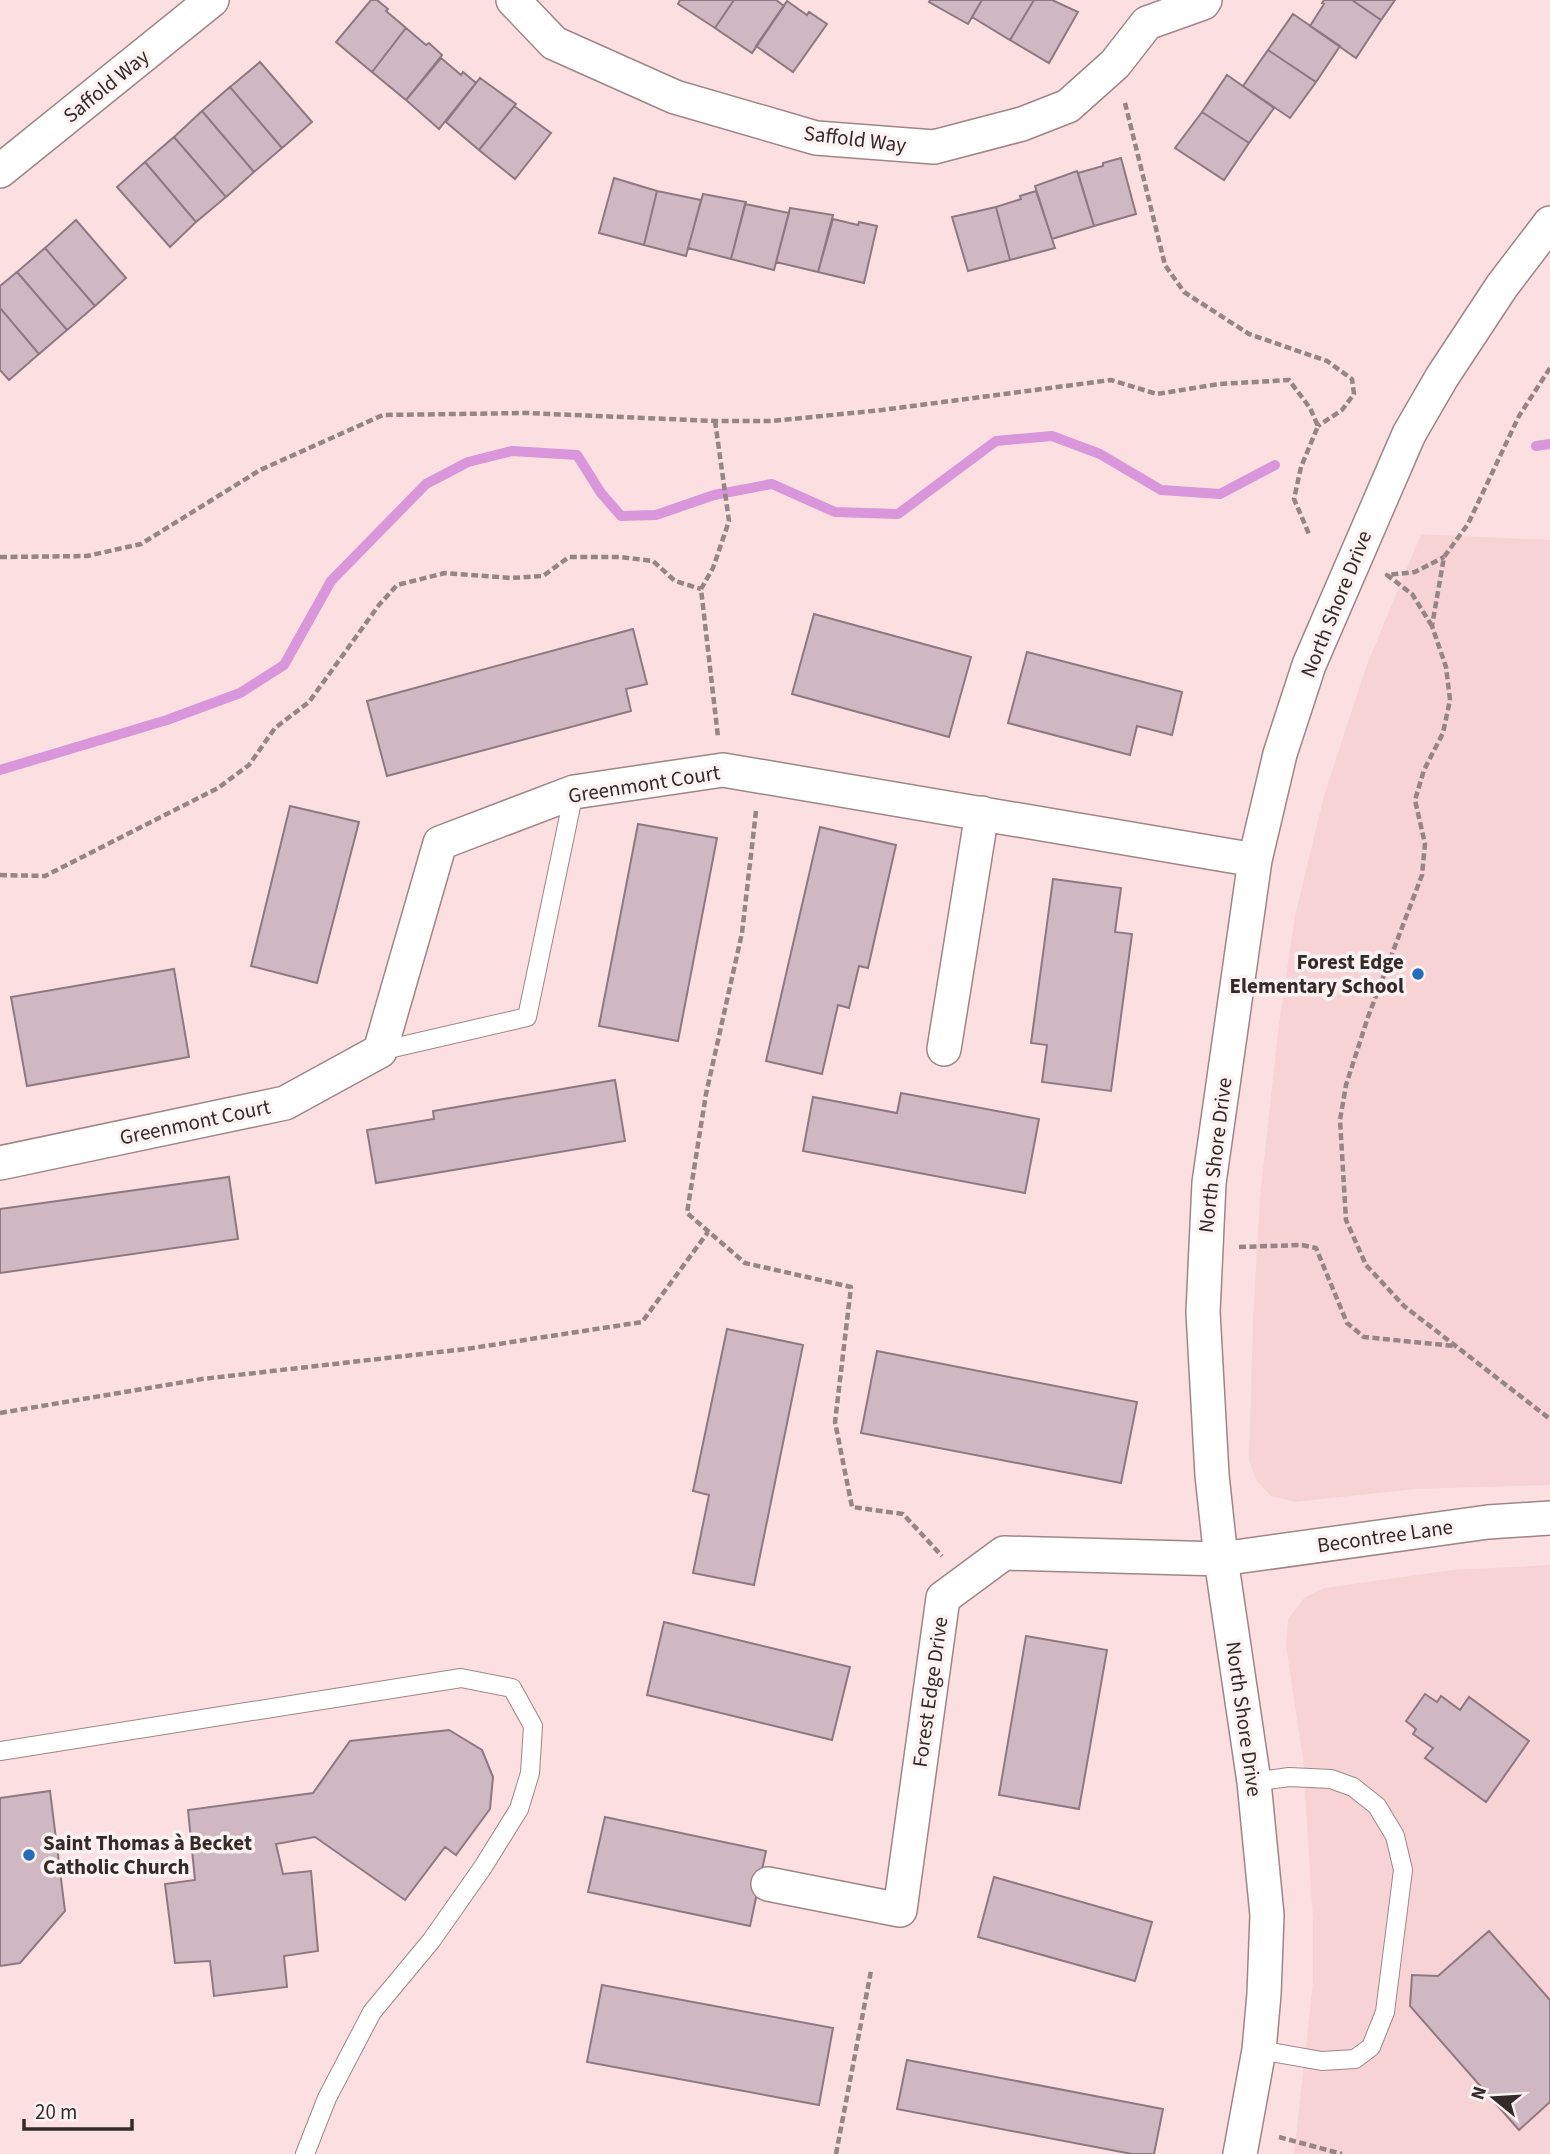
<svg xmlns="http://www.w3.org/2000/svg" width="1550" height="2154" font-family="'Source Sans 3',sans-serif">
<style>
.built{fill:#f8d3d5}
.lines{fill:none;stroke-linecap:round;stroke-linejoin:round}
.stream{stroke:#d996da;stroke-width:10}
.building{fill:#d0b8c2;stroke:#8f7882;stroke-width:2}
.service-casing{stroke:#9f8587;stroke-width:20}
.minor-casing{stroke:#9f8587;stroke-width:36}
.path{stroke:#978484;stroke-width:4.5;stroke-dasharray:7 3.5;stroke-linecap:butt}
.service{stroke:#fff;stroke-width:18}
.minor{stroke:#fff;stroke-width:33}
.poi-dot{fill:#246dbd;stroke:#fdf2f2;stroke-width:2.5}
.labels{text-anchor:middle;stroke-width:7;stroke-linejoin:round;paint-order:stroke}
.street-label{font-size:21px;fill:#342a2a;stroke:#fdf2f2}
.poi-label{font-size:21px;font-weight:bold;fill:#342a2a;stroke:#fdf2f2;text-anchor:end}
</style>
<rect width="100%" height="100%" fill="#fce0e1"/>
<!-- built -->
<path class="built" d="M 1421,534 L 1550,540 L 1550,1485 L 1416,1489 L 1294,1502 L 1271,1496 L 1256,1480 L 1249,1460 L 1253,1318 L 1260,1197 L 1278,1032 L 1295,915 L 1324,796 L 1366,667 Z
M 1550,1565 L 1550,2154 L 1294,2154 L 1313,1982 L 1313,1921 L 1303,1760 L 1286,1646 L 1288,1619 L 1305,1597 L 1324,1588 L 1452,1570 Z"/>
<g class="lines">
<!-- stream -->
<path class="stream" d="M 1536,446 L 1550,444
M 0,770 L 167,720 L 240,693 L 284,665 L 331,581 L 426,484 L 468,462 L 512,451 L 577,455 L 601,493 L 621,516 L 656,515 L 714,495 L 772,484 L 835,512 L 898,514 L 996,441 L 1052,436 L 1100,454 L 1161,490 L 1220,494 L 1275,465"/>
</g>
<!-- building -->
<path class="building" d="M 371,0 L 377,0 L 388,9 L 386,11 L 406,28 L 372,72 L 336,42 Z
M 680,0 L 734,0 L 715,28 L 678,4 Z
M 734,0 L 776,0 L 784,6 L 752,53 L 715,28 Z
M 930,0 L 982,0 L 968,24 L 929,2 Z
M 982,0 L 1034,0 L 1010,40 L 972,17 Z
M 1034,0 L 1052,0 L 1078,12 L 1049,63 L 1010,40 Z
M 1324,0 L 1352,0 L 1381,20 L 1356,58 L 1310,26 L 1324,4 L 1322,3 Z
M 1352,0 L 1395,0 L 1381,20 Z
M 787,1 L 807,15 L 809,12 L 827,24 L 793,72 L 756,46 Z
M 1293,14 L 1340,46 L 1316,82 L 1268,50 Z
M 406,28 L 426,45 L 429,43 L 442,55 L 406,100 L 372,72 Z
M 1268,50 L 1316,82 L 1290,118 L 1243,86 Z
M 441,58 L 461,75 L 463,72 L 476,83 L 439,129 L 406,100 Z
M 260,62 L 312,122 L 282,148 L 230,87 Z
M 1227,75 L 1274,108 L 1249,143 L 1202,112 Z
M 480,78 L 516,104 L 479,150 L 446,122 Z
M 230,87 L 282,148 L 254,172 L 202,111 Z
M 514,106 L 551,133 L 515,179 L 479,150 Z
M 202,111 L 254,172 L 226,197 L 174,137 Z
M 1202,112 L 1249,143 L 1224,180 L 1175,148 Z
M 174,137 L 226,197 L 196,222 L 145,162 Z
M 1121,158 L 1136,214 L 1094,226 L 1078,173 L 1103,166 L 1103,163 Z
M 145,162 L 196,222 L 170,247 L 117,187 Z
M 1077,171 L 1094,226 L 1052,239 L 1035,186 Z
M 614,178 L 657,191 L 644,245 L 599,233 Z
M 657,191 L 701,200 L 686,256 L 644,245 Z
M 1036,191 L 1055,248 L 1010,260 L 996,207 L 1021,199 L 1020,196 Z
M 703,194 L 746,202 L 731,259 L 688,248 Z
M 745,204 L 789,213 L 774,270 L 731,259 Z
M 996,207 L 1010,260 L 968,271 L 952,217 Z
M 790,208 L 833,215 L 818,272 L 776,262 Z
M 833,219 L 858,225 L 859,222 L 877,226 L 864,283 L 818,272 Z
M 76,220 L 126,278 L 95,306 L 45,248 Z
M 45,248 L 95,306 L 67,330 L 17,272 Z
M 17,272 L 67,330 L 39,354 L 0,308 L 0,286 Z
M 0,308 L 39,354 L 9,380 L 0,370 Z
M 814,614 L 971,657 L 949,737 L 792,694 Z
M 633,629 L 647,684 L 626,689 L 631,711 L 387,776 L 367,701 Z
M 1027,652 L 1182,692 L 1172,735 L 1137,726 L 1130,755 L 1008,723 Z
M 290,806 L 359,822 L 317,983 L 251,966 Z
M 638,824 L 717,838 L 678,1041 L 599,1026 Z
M 820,827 L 896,845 L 868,968 L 859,966 L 849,1008 L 838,1005 L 822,1074 L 766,1061 Z
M 1053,879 L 1121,888 L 1115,932 L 1132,934 L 1111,1091 L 1042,1082 L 1047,1045 L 1031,1043 Z
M 174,969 L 189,1057 L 27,1086 L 11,997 Z
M 615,1080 L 625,1141 L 376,1183 L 367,1130 L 434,1119 L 433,1111 Z
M 901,1093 L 1039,1119 L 1025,1193 L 803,1151 L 813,1097 L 897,1113 Z
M 229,1177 L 238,1239 L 0,1273 L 0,1209 Z
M 727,1329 L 803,1345 L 754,1585 L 693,1573 L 709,1495 L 693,1491 Z
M 877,1351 L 1137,1402 L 1121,1483 L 861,1433 Z
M 664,1622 L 850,1667 L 832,1740 L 647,1695 Z
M 1026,1636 L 1107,1650 L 1079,1809 L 999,1795 Z
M 1425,1694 L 1437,1702 L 1441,1696 L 1460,1710 L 1469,1697 L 1529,1741 L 1486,1802 L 1425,1758 L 1433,1748 L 1413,1734 L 1416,1729 L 1406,1721 Z
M 449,1730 L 482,1750 L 493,1777 L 490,1809 L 456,1855 L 445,1847 L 405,1900 L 315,1837 L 276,1844 L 283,1874 L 311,1871 L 318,1951 L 284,1956 L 287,1987 L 214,1996 L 210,1961 L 175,1963 L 165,1884 L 195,1880 L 188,1810 L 313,1793 L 350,1741 Z
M 50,1791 L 65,1911 L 20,1963 L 0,1966 L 0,1798 Z
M 605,1817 L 766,1851 L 750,1926 L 588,1892 Z
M 994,1877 L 1152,1922 L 1135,1981 L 978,1937 Z
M 1489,1931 L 1550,2000 L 1550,2102 L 1519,2130 L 1410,2006 L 1412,1975 L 1438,1976 Z
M 602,1985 L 833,2028 L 819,2105 L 587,2062 Z
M 907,2060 L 1163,2109 L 1154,2154 L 1132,2154 L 897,2109 Z"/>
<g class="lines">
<!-- service casing -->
<g class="service-casing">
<path id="service" d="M 380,1051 L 527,1017 L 574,792
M 0,1751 L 461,1678 L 512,1688 L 533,1726 L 530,1773 L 519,1809 L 483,1867 L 431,1941 L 372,2012 L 327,2098 L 305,2154
M 1254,1782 L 1289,1777 L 1331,1779 L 1353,1787 L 1377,1806 L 1395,1836 L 1403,1870 L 1385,2012 L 1371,2047 L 1355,2059 L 1322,2061 L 1259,2050"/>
</g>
<!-- minor casing -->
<g class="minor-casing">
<path id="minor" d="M 513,0 L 554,43 L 675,97 L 816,138 L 934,147 L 1022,124 L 1068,106 L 1115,64 L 1147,23 L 1203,3 L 1205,0
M 0,171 L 212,0
M 944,1049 L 982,813
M 0,1163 L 285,1103 L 380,1051 L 440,843 L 574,792 L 723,770 L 1255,860
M 768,1884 L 900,1910 L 943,1598 L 1004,1553 L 1221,1559 L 1488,1522 L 1550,1518
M 1240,2154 L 1259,2050 L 1264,1994 L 1267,1915 L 1254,1782 L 1221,1559 L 1212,1475 L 1203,1312 L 1209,1183 L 1255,860 L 1280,754 L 1309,665 L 1409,434 L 1442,377 L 1502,286 L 1550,223"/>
</g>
<!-- path -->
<path class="path" d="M 1125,103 L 1165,265 L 1184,292 L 1249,334 L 1327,361 L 1352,379 L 1354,394 L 1342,410 L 1318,426
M 1550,368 L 1519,416 L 1468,524 L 1444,557 L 1432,626 L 1446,667 L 1450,700 L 1443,733 L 1424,770 L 1415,800 L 1425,844 L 1422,875 L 1368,1017 L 1346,1085 L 1340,1120 L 1346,1220 L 1366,1265 L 1404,1306 L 1550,1419
M 715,421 L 729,521 L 713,568 L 701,589 L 718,737
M 0,557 L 87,556 L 141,544 L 260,470 L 383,415 L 527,413 L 715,421 L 772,421 L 882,410 L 1111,380 L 1157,394 L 1219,384 L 1289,380 L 1310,408 L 1318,426 L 1301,467 L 1294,499 L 1309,534
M 1432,626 L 1412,594 L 1387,575 L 1415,572 L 1444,557
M 756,811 L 742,933 L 706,1094 L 687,1213 L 745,1263 L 851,1287 L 835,1422 L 852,1507 L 903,1514 L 942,1556
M 0,875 L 45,876 L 218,788 L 249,765 L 275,728 L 309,702 L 379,605 L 397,585 L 445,573 L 511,578 L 543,576 L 569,557 L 620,557 L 653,561 L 675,581 L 701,589
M 1239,1247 L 1302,1245 L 1316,1248 L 1347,1323 L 1364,1337 L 1454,1346
M 0,1413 L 202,1379 L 466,1349 L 642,1322 L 708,1232
M 1279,2137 L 1342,2154
M 836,2154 L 871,1971"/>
<!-- service -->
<use href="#service" class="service"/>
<!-- minor -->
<use href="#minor" class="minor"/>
</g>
<!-- markers -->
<g class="poi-dot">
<circle cx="1418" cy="974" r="7"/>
<circle cx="29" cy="1855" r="7"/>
</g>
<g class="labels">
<!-- street labels -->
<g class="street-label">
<text transform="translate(106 86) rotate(-39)" y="7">Saffold Way</text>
<text transform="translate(855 139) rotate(7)" y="7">Saffold Way</text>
<text transform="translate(1336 604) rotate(-68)" y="7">North Shore Drive</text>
<text transform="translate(644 784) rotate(-9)" y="7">Greenmont Court</text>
<text transform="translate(195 1122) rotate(-12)" y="7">Greenmont Court</text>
<text transform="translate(1215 1155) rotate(-83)" y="7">North Shore Drive</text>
<text transform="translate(1385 1536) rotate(-8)" y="7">Becontree Lane</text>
<text transform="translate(930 1692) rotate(-82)" y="7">Forest Edge Drive</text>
<text transform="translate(1244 1719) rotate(82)" y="7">North Shore Drive</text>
</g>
<!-- poi labels -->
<g class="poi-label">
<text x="1404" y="969">Forest Edge<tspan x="1404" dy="24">Elementary School</tspan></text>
<text x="43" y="1850" text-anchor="start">Saint Thomas à Becket<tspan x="43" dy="24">Catholic Church</tspan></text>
</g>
</g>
<!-- north arrow -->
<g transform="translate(1494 2098) rotate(288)" stroke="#fdf2f2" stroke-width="5" paint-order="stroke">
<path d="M0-5L12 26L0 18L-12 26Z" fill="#342a2a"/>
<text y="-10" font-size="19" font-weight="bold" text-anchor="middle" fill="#342a2a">N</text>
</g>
<!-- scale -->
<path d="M24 2119v10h108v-10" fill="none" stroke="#342a2a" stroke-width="3.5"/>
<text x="35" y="2119" font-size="21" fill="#342a2a" stroke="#fdf2f2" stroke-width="5" paint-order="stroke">20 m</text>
</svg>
